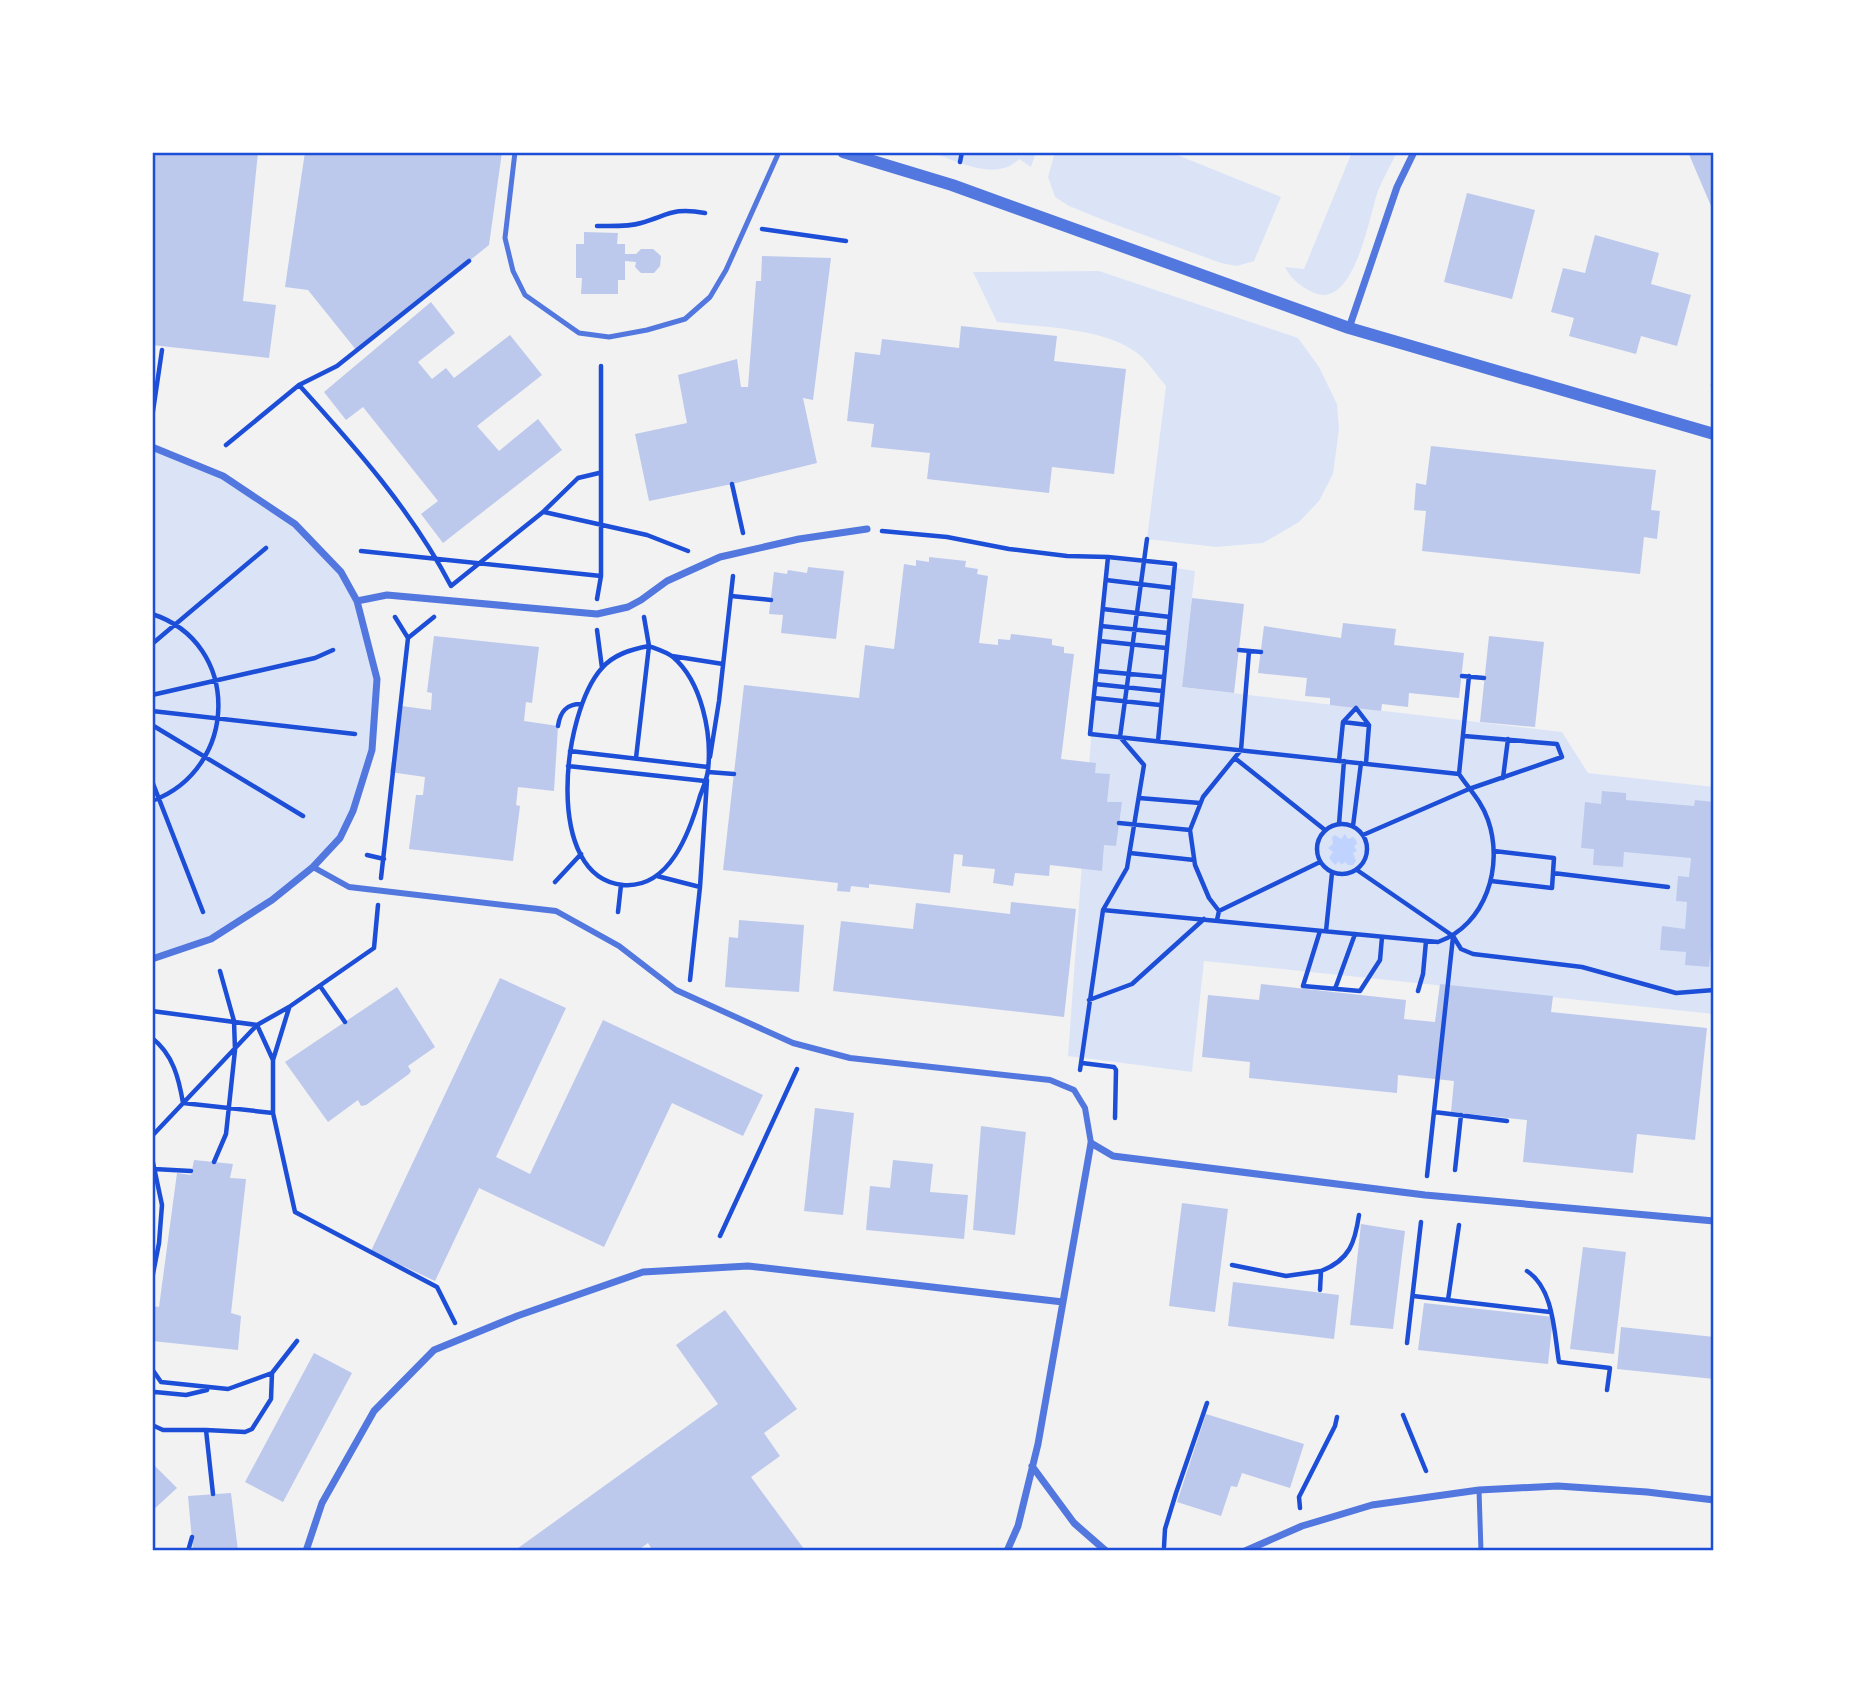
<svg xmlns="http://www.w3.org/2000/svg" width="1866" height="1703" font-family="'Exo 2',sans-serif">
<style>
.green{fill:#dbe4f7}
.water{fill:#bfd3fe}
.building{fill:#bdc9ec}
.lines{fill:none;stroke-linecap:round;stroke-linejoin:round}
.path{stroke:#1d4ed8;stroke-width:4.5}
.service{stroke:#5277de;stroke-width:5}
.pedestrian{stroke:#5277de;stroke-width:6}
.minor{stroke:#5277de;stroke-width:7}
.tertiary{stroke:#5277de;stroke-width:12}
.neatline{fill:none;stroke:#1d4ed8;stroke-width:2.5}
</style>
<rect width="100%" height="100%" fill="#f2f2f2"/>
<!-- green -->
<path class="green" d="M 930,152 L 1036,152 L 1031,167 L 1019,159 C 996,183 956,160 930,152 Z
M 1055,152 L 1170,152 L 1281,197 L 1254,261 L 1237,266 L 1221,263 L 1111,223 L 1069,206 L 1055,197 L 1048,177 Z
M 1352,152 L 1397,152 C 1391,165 1383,178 1378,191 C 1369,216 1354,313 1312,292 C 1300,286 1291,279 1285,267 L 1304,269 Z
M 1099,271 L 1298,338 L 1319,367 L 1337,404 L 1339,429 L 1333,474 L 1319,501 L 1299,522 L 1263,543 L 1216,547 L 1147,539 L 1166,386 C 1158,377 1151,366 1142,357 C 1110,327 1039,327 997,322 L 973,272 Z
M 152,447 L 223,476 L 295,524 L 341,572 L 357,601 L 377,679 L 372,750 L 340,838 L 313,867 L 211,939 L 152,959 Z
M 1108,557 L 1195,571 L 1182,687 L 1562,732 L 1588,773 L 1714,787 L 1714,1014 L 1204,961 L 1192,1072 L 1068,1056 L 1095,684 Z"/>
<!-- water -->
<path class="water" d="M 1345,834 L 1348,839 L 1353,837 L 1356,840 L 1357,844 L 1354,846 L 1357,851 L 1353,853 L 1356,861 L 1353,865 L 1348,865 L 1345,862 L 1341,865 L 1339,861 L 1335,865 L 1329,858 L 1333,852 L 1328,848 L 1333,844 L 1332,837 L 1335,835 L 1341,839 Z"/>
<!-- building -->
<path class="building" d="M 152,152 L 258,152 L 243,301 L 276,305 L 269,358 L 152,345 Z
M 305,152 L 502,152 L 489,245 L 357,351 L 308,290 L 285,287 Z
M 1688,152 L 1714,152 L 1714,205 L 1711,206 Z
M 1467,193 L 1535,210 L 1512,299 L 1444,282 Z
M 584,232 L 618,233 L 617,244 L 625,244 L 625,254 L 636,254 L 641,249 L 653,249 L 661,256 L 660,266 L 654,273 L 641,273 L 635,267 L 636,262 L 625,261 L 625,280 L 618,280 L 618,294 L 581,294 L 582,278 L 576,278 L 576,244 L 584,244 Z
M 1595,235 L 1659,253 L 1651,284 L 1691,295 L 1677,346 L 1641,336 L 1636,354 L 1569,336 L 1574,318 L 1551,312 L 1563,268 L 1585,273 Z
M 762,256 L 831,258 L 813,400 L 803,398 L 817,463 L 732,484 L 649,501 L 635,434 L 687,423 L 678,375 L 737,359 L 741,387 L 748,387 L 756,281 L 761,281 Z
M 431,302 L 455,333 L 418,362 L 432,379 L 446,368 L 454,378 L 510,335 L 542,375 L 477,426 L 499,451 L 538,419 L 562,450 L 443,543 L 421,514 L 438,501 L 363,407 L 346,420 L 324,392 Z
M 961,326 L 1057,336 L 1054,361 L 1126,369 L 1114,474 L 1052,467 L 1049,493 L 927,479 L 930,453 L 871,447 L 874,424 L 847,421 L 855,352 L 880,355 L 882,339 L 959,348 Z
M 1431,446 L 1656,470 L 1651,510 L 1660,511 L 1657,539 L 1644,537 L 1640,574 L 1422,551 L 1426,511 L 1414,510 L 1416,483 L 1426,485 Z
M 929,557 L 966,561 L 965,567 L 978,569 L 977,574 L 988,576 L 979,643 L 998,645 L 998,639 L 1010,640 L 1011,634 L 1052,639 L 1052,645 L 1064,647 L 1064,653 L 1074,654 L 1061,759 L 1096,763 L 1095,773 L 1110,774 L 1107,802 L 1122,802 L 1116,846 L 1104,845 L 1102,871 L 1050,865 L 1049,876 L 1015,873 L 1013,886 L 993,883 L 995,869 L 962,866 L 963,855 L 954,854 L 950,893 L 869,884 L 869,888 L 851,886 L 850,892 L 837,891 L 838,883 L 723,870 L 744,685 L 859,698 L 865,645 L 894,649 L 904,564 L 916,566 L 916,560 L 929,562 Z
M 808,567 L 844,571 L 836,639 L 781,633 L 783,615 L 769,614 L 774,572 L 787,574 L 788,570 L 807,573 Z
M 1192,598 L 1244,604 L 1234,693 L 1182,687 Z
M 1343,623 L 1396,629 L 1394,645 L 1464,653 L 1459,698 L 1409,693 L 1408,707 L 1382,704 L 1381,711 L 1330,705 L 1330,698 L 1305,696 L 1307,678 L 1258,673 L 1264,626 L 1341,638 Z
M 434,636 L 539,647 L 532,703 L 526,702 L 524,721 L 558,726 L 554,791 L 518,787 L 516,805 L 520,806 L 513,861 L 409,849 L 416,795 L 423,795 L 425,777 L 390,772 L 402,706 L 431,710 L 432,693 L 427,692 Z
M 1489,636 L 1544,642 L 1535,727 L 1480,722 Z
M 1602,791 L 1626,793 L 1626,800 L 1694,806 L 1695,800 L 1714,802 L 1712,878 L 1714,878 L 1714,915 L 1709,967 L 1685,965 L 1686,952 L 1660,950 L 1662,926 L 1685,929 L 1687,902 L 1676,901 L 1678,876 L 1689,877 L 1691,858 L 1624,852 L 1623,867 L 1593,865 L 1594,849 L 1581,848 L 1585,802 L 1601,804 Z
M 1011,902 L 1076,909 L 1064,1017 L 833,991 L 841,921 L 913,929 L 916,903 L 1010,914 Z
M 739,920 L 804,925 L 799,992 L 725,987 L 729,937 L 738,938 Z
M 500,978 L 566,1008 L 496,1157 L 530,1174 L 603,1020 L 763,1095 L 743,1136 L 672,1103 L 604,1247 L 479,1188 L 435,1281 L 371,1251 Z
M 1261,984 L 1406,1000 L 1404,1019 L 1435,1022 L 1440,984 L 1553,996 L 1551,1012 L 1707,1028 L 1695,1140 L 1637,1134 L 1633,1173 L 1523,1162 L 1527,1120 L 1451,1112 L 1454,1081 L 1398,1075 L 1397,1093 L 1249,1078 L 1250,1062 L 1202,1057 L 1208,995 L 1259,1000 Z
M 397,987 L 435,1047 L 408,1066 L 411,1071 L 409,1074 L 366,1105 L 361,1106 L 358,1100 L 328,1122 L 285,1062 Z
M 815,1108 L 854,1113 L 843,1215 L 804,1211 Z
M 981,1126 L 1026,1132 L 1015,1235 L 973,1230 Z
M 194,1160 L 233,1164 L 230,1178 L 246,1179 L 231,1313 L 241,1316 L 238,1350 L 152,1341 L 152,1306 L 159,1307 L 177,1173 L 191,1175 Z
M 893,1160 L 933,1164 L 930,1192 L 968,1195 L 964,1239 L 866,1230 L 870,1186 L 890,1188 Z
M 1182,1203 L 1228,1209 L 1215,1312 L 1169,1306 Z
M 1361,1224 L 1405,1231 L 1393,1329 L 1350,1325 Z
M 1583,1247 L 1626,1252 L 1614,1354 L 1570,1349 Z
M 1233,1282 L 1339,1295 L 1334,1339 L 1228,1326 Z
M 1424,1303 L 1553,1317 L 1548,1364 L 1418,1350 Z
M 725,1310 L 797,1409 L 764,1433 L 780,1456 L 751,1477 L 804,1549 L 653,1551 L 648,1543 L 637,1551 L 514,1551 L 718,1404 L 676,1345 Z
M 1621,1327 L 1714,1337 L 1714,1379 L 1617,1369 Z
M 314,1353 L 352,1373 L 283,1502 L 245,1482 Z
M 1206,1414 L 1304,1444 L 1290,1488 L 1242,1473 L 1237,1487 L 1231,1486 L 1221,1516 L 1177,1502 Z
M 152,1463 L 177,1488 L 152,1511 Z
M 231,1493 L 238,1551 L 193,1551 L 188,1496 Z"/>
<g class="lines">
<!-- path -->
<path class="path" d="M 960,162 L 962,152
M 597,226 C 611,226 628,227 641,223 C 669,215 673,207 705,213
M 762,229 L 846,241
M 299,385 C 356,448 412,511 451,586 L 543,512 L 578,478 L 599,473
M 1713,385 L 1714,385
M 152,418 L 162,350
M 226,445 L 299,385 L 337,366 L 469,261
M 732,484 L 743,533
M 544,512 L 647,535 L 688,551
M 882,531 L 947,537 L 1009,549 L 1067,556 L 1108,557 L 1175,564 L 1158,741
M 361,551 L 601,576
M 1108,557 L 1090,734 L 1459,774
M 1106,580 L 1173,588
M 731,596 L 771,600
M 597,599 L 601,576 L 601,366
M 1103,609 L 1170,617
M 152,614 C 242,643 239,769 152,801
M 395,617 L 408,638 L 434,617
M 1101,626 L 1168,633
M 597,630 L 602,668
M 1100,641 L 1166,648
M 152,644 L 266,548
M 649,646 C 657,649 667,652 673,657 C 702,682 712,734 708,770 C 707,779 703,788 700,796 C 690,831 670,889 623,885 C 543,878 562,712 602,668 C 614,654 632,649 649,646 Z
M 1239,650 L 1261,652
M 672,656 L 723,664
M 1097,671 L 1163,677
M 1462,676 L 1484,678
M 1095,684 L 1162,691
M 152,695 L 315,658 L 333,650
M 1094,698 L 1160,705
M 152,711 L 355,734
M 1343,722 L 1368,725
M 152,725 L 303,816
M 558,726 C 560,712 566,704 581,704
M 570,751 L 708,767
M 710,757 L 719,701 L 733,576
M 636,758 L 649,646 L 644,617
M 1236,759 L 1325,830
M 1339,761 L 1343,722 L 1356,708 L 1369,725 L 1366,763
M 568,766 L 705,781
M 708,772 L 734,774
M 1503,778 L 1508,739
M 152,781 L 203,912
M 1139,798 L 1200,803
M 1119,823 L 1190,830
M1317 849a25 25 0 1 1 50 0a25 25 0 1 1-50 0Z
M 1339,824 L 1344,761
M 1353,826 L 1361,763
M 1363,835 L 1469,789 L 1562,757 L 1557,744 L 1464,736
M 1494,851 L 1554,858 L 1553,873
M 1130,853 L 1194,860
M 367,855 L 384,859
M 1357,870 L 1453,936 L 1461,949 L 1473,954 L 1582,967 L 1676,993 L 1714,990
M 657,876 L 700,887
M 381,878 L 408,638
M 1491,881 L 1552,888 L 1553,873 L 1668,887
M 555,882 L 581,854
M 1103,910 L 1438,942 C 1486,925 1504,866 1488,820 C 1482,802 1469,789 1459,774 L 1469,676
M 1219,911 L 1320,862
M 618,912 L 621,885
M 1217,920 L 1219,911 L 1209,898 L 1195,865 L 1190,830 L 1203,797 L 1241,750 L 1249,651
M 1320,931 L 1303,986 L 1360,991 L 1380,960 L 1382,937
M 1326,931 L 1332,873
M 690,980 L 700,887 L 707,780
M 320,986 L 345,1022
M 1335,989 L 1355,934
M 1418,991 L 1423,974 L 1426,941
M 1089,1000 L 1132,984 L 1204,919
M 152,1011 L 257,1025 L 289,1007 L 374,948 L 378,905
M 152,1038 C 173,1054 179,1079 183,1103 L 273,1113
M 273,1060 L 289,1008
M 1082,1063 L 1114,1067 L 1116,1070 L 1115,1118
M 1080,1070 L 1103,910 L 1127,868 L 1144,765 L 1120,737 L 1147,539
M 1434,1112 L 1507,1121
M 152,1136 L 257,1025 L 273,1060 L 273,1113 L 295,1212 L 437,1287 L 455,1323
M 152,1158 L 162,1205 L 159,1243 L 152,1279
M 214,1162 L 226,1134 L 235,1050 L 234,1021 L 220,971
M 154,1169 L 191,1171
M 1455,1170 L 1461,1115
M 1427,1176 L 1453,937
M 720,1236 L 797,1069
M 1232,1265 L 1286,1276 L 1321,1271
M 1527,1271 C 1554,1289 1554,1332 1559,1362 L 1610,1368 L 1607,1390
M 1320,1290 L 1321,1271 C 1350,1260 1355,1242 1359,1215
M 1413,1296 L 1550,1312
M 1448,1300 L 1459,1225
M 1407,1343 L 1421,1222
M 152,1369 L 161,1382 L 228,1389 L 272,1373
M 152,1394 L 155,1392 L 186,1395 L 207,1390
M 1403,1415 L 1426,1471
M 152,1425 L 163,1430 L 206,1430
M 213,1494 L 206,1430 L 245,1432 L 252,1429 L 271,1399 L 272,1373 L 297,1341
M 1300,1508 L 1299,1497 L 1335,1426 L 1337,1417
M 1164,1547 L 1165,1529 L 1176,1493 L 1207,1403
M 188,1551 L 192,1537"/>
<!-- service -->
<path class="service" d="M 515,152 L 505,238 L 513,271 L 525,295 L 579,333 L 609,337 L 647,330 L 685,319 L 710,297 L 726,270 L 779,152
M 1479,1490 L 1481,1551"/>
<!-- pedestrian -->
<path class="pedestrian" d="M 313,867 L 349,887 L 556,911 L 619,946 L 676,990 L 793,1043 L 850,1058 L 1050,1080 L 1074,1090 L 1085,1108 L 1091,1143"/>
<!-- minor -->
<path class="minor" d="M 1349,328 L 1397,187 L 1414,152
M 152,447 L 223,476 L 295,524 L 341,572 L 357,601 L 377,679 L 372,750 L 353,811 L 340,838 L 313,867 L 272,900 L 211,939 L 152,959
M 357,601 L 387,595 L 597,614 L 628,607 L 641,600 L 667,581 L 720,557 L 799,539 L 867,529
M 1032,1466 L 1074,1523 L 1106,1551
M 306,1551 L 322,1503 L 374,1411 L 434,1350 L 517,1316 L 643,1272 L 748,1266 L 1063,1302
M 1007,1551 L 1018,1526 L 1038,1444 L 1091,1143 L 1113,1156 L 1425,1195 L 1714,1221
M 1245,1551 L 1302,1526 L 1372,1505 L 1479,1490 L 1558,1486 L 1647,1492 L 1714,1500"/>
<!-- tertiary -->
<path class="tertiary" d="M 843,152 L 952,185 L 1349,328 L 1714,434"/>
</g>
<!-- border -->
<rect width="1866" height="1703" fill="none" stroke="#ffffff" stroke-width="308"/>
<rect x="154" y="154" width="1558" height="1395" class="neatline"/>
</svg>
